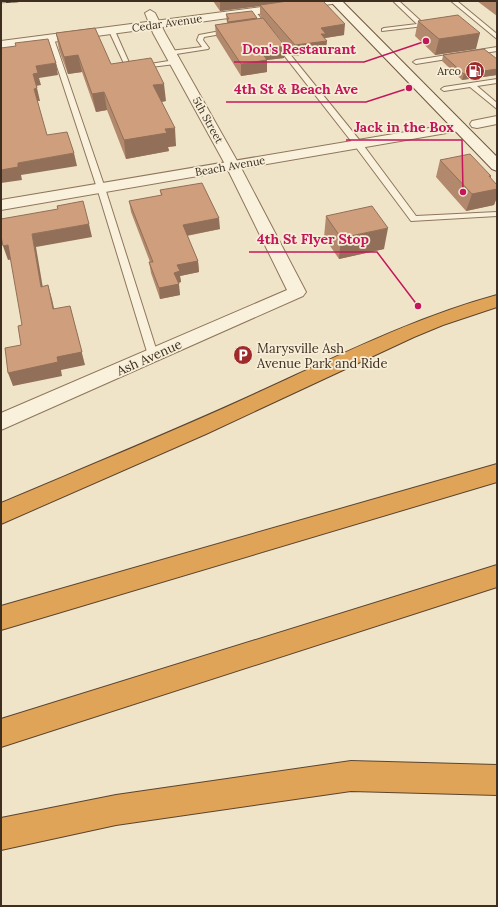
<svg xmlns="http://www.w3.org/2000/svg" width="498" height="907" font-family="Lora,serif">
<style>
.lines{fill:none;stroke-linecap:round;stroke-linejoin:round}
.service-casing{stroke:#8d765c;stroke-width:2}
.minor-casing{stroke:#8d765c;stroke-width:2}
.tertiary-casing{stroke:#8d765c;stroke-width:2}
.secondary-casing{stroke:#6f573f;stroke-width:2}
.motorway-casing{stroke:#5b4430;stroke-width:2}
.service{fill:#faf1dc;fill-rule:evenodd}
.minor{fill:#faf1dc;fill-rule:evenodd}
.tertiary{fill:#faf1dc;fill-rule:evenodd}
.secondary{fill:#faf1dc;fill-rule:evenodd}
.motorway{fill:#e0a458;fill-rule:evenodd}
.rail-casing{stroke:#3d2e20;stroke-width:2.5}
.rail{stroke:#f7eed8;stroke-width:1.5;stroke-dasharray:5;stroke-linecap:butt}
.wall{fill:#b2896c}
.shaded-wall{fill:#916f58}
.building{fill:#cf9f7d;stroke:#916f58}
.labels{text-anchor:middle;stroke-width:3.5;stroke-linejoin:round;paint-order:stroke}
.far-street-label{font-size:11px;fill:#3d2e20;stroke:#f7eed8}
.far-poi-label{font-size:11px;fill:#3d2e20;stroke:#f7eed8;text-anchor:end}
.poi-label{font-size:13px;fill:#3d2e20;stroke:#f7eed8;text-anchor:start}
.street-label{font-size:13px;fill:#3d2e20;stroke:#f7eed8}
.leader{fill:none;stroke:#c2185b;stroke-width:1.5}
.callout-dot{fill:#c2185b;stroke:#f7eed8;stroke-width:1.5}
.callout-label{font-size:14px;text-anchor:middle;font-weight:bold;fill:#c2185b;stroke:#f7eed8;stroke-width:3.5;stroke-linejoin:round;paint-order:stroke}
</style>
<rect width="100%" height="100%" fill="#f0e4c8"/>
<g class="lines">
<!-- service casing -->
<g class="service-casing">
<path id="service" d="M 393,1 L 399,1 L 424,24 L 424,26 L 382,31 L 382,29 L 384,28 L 417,24 Z
M 451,1 L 457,1 L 497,34 L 497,39 Z
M 251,11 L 255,11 L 361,142 L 416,216 L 497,212 L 497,216 L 411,221 L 355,146 L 251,13 Z
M 112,29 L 115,31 L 131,67 L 175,60 L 178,62 L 175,64 L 127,70 L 109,31 Z
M 231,29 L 233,30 L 233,32 L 204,37 L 203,40 L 209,48 L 208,49 L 170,55 L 167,53 L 170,51 L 202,47 L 197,40 L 199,35 Z
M 49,38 L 54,39 L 105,188 L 158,355 L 156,358 L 150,358 L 148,355 L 97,188 L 48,39 Z
M 497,47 L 497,51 L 416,64 L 413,62 L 416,60 Z
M 497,79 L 497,83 L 477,86 L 497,103 L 497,109 L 470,87 L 444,91 L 441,89 L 444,87 Z"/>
</g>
<!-- minor casing -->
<g class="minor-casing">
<path id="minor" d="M 150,10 L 155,13 L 165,33 L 240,166 L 306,292 L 303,296 L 1,430 L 1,413 L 287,290 L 226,166 L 153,33 L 145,13 Z
M 497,116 L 497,124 L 477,128 L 472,127 L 470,124 L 472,121 Z"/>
</g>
<!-- tertiary casing -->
<g class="tertiary-casing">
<path id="tertiary" d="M 307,1 L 338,1 L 332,4 L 1,49 L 1,41 Z
M 459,123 L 464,124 L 466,127 L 464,130 L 1,210 L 1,200 Z"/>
</g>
<!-- secondary casing -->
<g class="secondary-casing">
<path id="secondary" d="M 330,1 L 342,1 L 497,157 L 497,171 L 492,169 Z"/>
</g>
<!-- motorway casing -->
<g class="motorway-casing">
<path id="motorway" d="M 497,295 L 497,307 L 443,325 L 414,337 L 206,434 L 1,524 L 1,503 C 86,467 172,432 257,393 C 336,357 413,318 497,295 Z
M 497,464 L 497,482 L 1,630 L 1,606 Z
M 497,565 L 497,587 L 1,747 L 1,719 Z
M 351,761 L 497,765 L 497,795 L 351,791 L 116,825 L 1,850 L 1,818 L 116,795 Z"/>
</g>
<!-- service -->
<use href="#service" class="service"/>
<!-- minor -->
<use href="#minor" class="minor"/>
<!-- tertiary -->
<use href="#tertiary" class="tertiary"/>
<!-- secondary -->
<use href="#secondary" class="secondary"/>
<!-- motorway -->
<use href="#motorway" class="motorway"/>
<!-- rail casing -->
<g class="rail-casing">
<path id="rail" d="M 1,2 L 18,1"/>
</g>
<!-- rail -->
<use href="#rail" class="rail"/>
</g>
<!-- wall -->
<path class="wall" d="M 213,1 L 323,1 L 344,35 L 325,38 L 326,51 L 294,56 L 265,21 L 284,58 L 267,60 L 267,72 L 241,76 L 216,36 L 215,25 L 227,23 L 226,14 L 257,19 L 262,18 L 260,15 L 260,6 L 220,11 Z
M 477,1 L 497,1 L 497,16 Z
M 418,21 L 476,49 L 435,55 L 415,36 Z
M 56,33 L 111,64 L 166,101 L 161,102 L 176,146 L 168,147 L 169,151 L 126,159 L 107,110 L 96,112 L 82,72 L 68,74 L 59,50 Z
M 443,55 L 497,59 L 497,75 L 462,80 L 442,61 Z
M 440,160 L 491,176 L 490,178 L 497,185 L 497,197 L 494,205 L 466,211 L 436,177 Z
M 160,190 L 220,229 L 187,236 L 198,261 L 199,272 L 180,276 L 181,282 L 178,283 L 180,295 L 160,299 L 151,273 L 149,262 L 150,262 L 131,212 L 129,201 L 161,196 Z
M 326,216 L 384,249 L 339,259 L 324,237 Z"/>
<!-- shaded-wall -->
<path class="shaded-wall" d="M 220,1 L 299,1 L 260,5 L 260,6 L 220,11 Z
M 257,18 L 257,24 L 228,28 L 228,22 Z
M 345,24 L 344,35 L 325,38 L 325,41 L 327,41 L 326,51 L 294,56 L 295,45 L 321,28 Z
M 480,33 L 476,49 L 435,55 L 439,39 Z
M 285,46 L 284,58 L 267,60 L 267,72 L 241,76 L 241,64 L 260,50 Z
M 78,55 L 82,72 L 68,74 L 64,57 Z
M 56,63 L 58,75 L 39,78 L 41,85 L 36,86 L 33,74 L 36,66 Z
M 497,69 L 497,75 L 462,80 L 464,74 Z
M 164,84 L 166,101 L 155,103 L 153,85 Z
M 37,88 L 40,101 L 37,101 L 34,89 Z
M 104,92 L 107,110 L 96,112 L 92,94 Z
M 175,128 L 176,146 L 168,147 L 169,151 L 126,159 L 124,140 L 165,129 Z
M 74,153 L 77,166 L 21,175 L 22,180 L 1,183 L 1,170 L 18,163 Z
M 489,176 L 491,176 L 486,191 L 497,189 L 497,197 L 494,205 L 466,211 L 472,194 Z
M 219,218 L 220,229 L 184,236 L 183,225 Z
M 89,224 L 92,237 L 36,247 L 45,300 L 41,287 L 32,234 Z
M 388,228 L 384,249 L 339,259 L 341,238 Z
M 8,245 L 13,259 L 8,260 L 3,246 Z
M 198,261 L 199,272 L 180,276 L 181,282 L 175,284 L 174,273 L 177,265 Z
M 179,284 L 180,295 L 160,299 L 159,288 Z
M 48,285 L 52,299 L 57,322 L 53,309 Z
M 70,306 L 85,365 L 61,370 L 62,376 L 13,386 L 8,373 Z"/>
<!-- building -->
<path class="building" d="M 288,1 L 323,1 L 345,24 L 321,28 L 326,34 L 321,34 L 327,41 L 295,45 L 260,5 Z
M 252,11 L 257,18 L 228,22 L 227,19 L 229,19 L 226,14 Z
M 458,15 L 480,33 L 439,39 L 418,21 Z
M 263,18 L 285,46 L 260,50 L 267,60 L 241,64 L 215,25 Z
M 95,28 L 111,64 L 151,58 L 164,84 L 153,85 L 175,128 L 165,129 L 167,133 L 124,140 L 104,92 L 92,94 L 78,55 L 64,57 L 56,33 Z
M 48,39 L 56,63 L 36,66 L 38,73 L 33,74 L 37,88 L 34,89 L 47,135 L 67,132 L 74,153 L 18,163 L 18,167 L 1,170 L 1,48 L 16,46 L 15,43 Z
M 484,49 L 497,59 L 497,69 L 464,74 L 443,55 Z
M 470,154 L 491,176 L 489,176 L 497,185 L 497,189 L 472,194 L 440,160 Z
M 202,183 L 219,218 L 183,225 L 198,261 L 177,265 L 180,271 L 174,273 L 179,284 L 159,288 L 149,262 L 153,262 L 129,201 L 162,195 L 160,190 Z
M 83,201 L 89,224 L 32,234 L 41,287 L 48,285 L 53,309 L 70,306 L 82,352 L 57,357 L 58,362 L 8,373 L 5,348 L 21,345 L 18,326 L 22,325 L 8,245 L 3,246 L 1,236 L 1,219 L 58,209 L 57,206 Z
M 372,206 L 388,228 L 341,238 L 326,216 Z"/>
<!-- icons -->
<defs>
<g id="fuel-disc" transform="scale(1)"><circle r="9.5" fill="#9e2a2b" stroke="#f7eed8"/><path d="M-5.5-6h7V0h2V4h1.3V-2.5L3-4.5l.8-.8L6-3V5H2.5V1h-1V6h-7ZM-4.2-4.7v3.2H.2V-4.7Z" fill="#fff"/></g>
<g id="parking-disc" transform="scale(1)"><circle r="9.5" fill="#9e2a2b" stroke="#f7eed8"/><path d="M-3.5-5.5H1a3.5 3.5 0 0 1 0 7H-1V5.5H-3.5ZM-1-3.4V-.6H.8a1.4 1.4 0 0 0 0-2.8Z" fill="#fff"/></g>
</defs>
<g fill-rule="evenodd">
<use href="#fuel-disc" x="475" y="71"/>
<use href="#parking-disc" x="243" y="355"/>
</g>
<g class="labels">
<!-- far-street labels -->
<g class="far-street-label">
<text transform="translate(167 23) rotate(-8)" y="4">Cedar Avenue</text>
<text transform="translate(208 120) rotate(61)" y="4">5th Street</text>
<text transform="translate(230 166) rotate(-10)" y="4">Beach Avenue</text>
</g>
<!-- far-poi labels -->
<g class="far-poi-label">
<text x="461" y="75">Arco</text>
</g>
<!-- poi labels -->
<g class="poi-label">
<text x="257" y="353">Marysville Ash<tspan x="257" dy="15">Avenue Park and Ride</tspan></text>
</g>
<!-- street labels -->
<g class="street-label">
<text transform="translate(149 357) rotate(-24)" y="5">Ash Avenue</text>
</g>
</g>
<!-- callouts -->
<path class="leader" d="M426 41L364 62H234M409 88L366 102H226M463 192L462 140H346M418 306L377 252H249"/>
<g class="callout-dot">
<circle cx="426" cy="41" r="4"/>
<circle cx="409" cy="88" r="4"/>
<circle cx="463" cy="192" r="4"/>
<circle cx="418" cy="306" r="4"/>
</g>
<g class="callout-label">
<text x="299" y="54">Don's Restaurant</text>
<text x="296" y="94">4th St &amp; Beach Ave</text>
<text x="404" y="132">Jack in the Box</text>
<text x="313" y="244">4th St Flyer Stop</text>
</g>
<!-- border -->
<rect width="498" height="907" fill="none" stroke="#3d2e20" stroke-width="4"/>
</svg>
